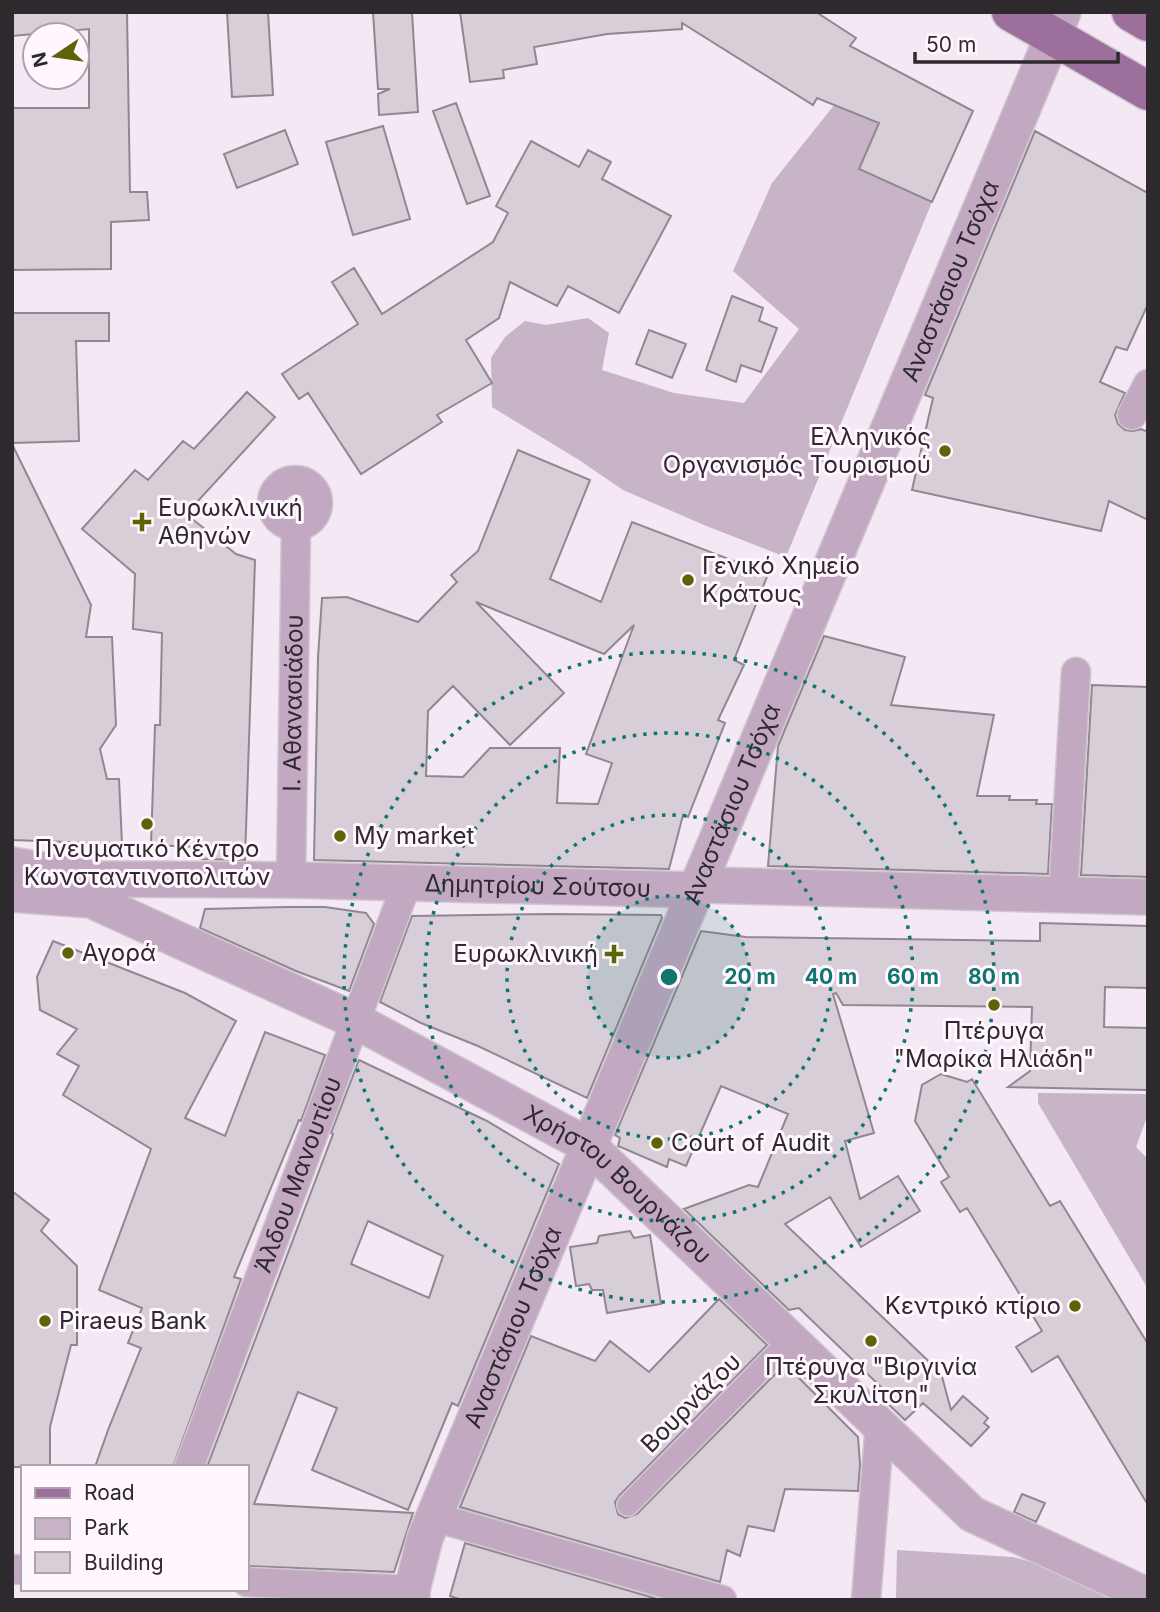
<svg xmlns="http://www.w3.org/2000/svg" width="1160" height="1612" font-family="Inter,sans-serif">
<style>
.green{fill:#c7b4c7}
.building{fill:#d8ced8;stroke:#918791;stroke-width:2;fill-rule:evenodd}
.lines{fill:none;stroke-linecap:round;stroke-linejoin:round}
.pedestrian-casing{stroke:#cfc6cf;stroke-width:24}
.minor-casing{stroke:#cfc6cf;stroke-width:31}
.tertiary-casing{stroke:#cfc6cf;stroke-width:38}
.primary-casing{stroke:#cfc6cf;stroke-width:41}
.pedestrian{stroke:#c2a8c1;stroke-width:21}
.minor{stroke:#c2a8c1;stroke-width:28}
.tertiary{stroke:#c2a8c1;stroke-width:35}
.primary{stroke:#9c6f9c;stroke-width:38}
.ring{fill:none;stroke:#0f766e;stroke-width:3.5;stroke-dasharray:3.5 7}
.poi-dot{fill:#5b6506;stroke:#fff6ff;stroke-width:2.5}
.labels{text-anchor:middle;stroke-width:6;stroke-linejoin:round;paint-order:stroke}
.street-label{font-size:24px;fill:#2d292d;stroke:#fff6ff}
.poi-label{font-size:24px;fill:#2d292d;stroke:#fff6ff;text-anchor:start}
.centre{fill:#0f766e;stroke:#fff6ff;stroke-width:3.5}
.ring-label{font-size:21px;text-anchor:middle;font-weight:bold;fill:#0f766e;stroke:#fff6ff;stroke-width:6;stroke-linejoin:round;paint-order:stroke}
</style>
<rect width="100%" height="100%" fill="#f3e8f3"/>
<!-- green -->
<path class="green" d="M 835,104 L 879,123 L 859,170 L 932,202 L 786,557 L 704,525 L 623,490 L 579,460 L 492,407 L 491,358 L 505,337 L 525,321 L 546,325 L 588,318 L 609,333 L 602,370 L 674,393 L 744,403 L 799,329 L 733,271 L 772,183 Z
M 1038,1093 L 1148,1094 L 1148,1114 L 1136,1147 L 1148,1159 L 1148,1289 L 1038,1103 Z
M 897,1550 L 1013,1557 L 1078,1575 L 1123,1600 L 896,1600 Z"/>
<!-- building -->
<path class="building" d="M 12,12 L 127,12 L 130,192 L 147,192 L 149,220 L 111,222 L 111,269 L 12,270 L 12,108 L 89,108 L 89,29 L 12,36 Z
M 227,12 L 268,12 L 273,95 L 232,97 Z
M 373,12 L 412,12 L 418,112 L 379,115 L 378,94 L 390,89 L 378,89 Z
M 460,12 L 816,12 L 856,38 L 850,46 L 973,111 L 932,202 L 859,169 L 879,123 L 817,98 L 813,105 L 682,23 L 682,29 L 607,34 L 534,47 L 537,64 L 503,70 L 504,78 L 470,82 Z
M 456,103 L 490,196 L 467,204 L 433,111 Z
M 383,126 L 410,219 L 353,235 L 326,142 Z
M 285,130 L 298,164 L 237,188 L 224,154 Z
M 1035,131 L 1148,193 L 1148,304 L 1127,350 L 1116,347 L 1100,382 L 1125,393 L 1115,415 L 1118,424 L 1125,430 L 1133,431 L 1141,429 L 1148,432 L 1148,520 L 1109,501 L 1101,531 L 912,490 L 933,398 L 925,395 Z
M 531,141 L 579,167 L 588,150 L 611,162 L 602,179 L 671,216 L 619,313 L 568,286 L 557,306 L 510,282 L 499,318 L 466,340 L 492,383 L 437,415 L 442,422 L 361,474 L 308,393 L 299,399 L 282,374 L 358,324 L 332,282 L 354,268 L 382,314 L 493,242 L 508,213 L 496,206 Z
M 732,296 L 763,308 L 759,321 L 777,328 L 761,372 L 741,365 L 736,382 L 706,370 Z
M 12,313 L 109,313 L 109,341 L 76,341 L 79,441 L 12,443 Z
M 649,330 L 686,344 L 672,378 L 636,364 Z
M 247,392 L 275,417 L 186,514 L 236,554 L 255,560 L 245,860 L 198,859 L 198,847 L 151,845 L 155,725 L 160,725 L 162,633 L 133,629 L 135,574 L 82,529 L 135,470 L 148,480 L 183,441 L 194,449 Z
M 12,444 L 91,605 L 86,637 L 112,637 L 116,725 L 100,749 L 107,779 L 119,779 L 122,844 L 12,840 Z
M 518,450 L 590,480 L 550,579 L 601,602 L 632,522 L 768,574 L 734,660 L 744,665 L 718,720 L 725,723 L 688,817 L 683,815 L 669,869 L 314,860 L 318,657 L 322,598 L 347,597 L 418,622 L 457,582 L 451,575 L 478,551 ZM 476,602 L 604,654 L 634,625 L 586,754 L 612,763 L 598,804 L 557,803 L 560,748 L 490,748 L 463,777 L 426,776 L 428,711 L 453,686 L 510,745 L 564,693 Z
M 824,636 L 905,657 L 891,705 L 994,715 L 977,796 L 1010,796 L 1009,800 L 1037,800 L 1036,804 L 1052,804 L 1048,874 L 768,866 L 778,746 Z
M 1092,685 L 1148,687 L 1148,877 L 1081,875 Z
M 287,907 L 325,907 L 366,913 L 374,924 L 349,991 L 296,971 L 200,928 L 205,909 Z
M 551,914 L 661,915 L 662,918 L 587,1098 L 478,1046 L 421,1023 L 380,1002 L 412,916 Z
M 1040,923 L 1148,926 L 1148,988 L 1105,987 L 1104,1027 L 1148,1028 L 1148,1090 L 1008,1087 L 1030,1071 L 1032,1007 L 843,1005 L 836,993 L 833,994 L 874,1133 L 845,1141 L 860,1199 L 898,1176 L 920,1211 L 861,1247 L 830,1197 L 785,1224 L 941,1373 L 951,1410 L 963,1396 L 988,1418 L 984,1423 L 989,1427 L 971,1446 L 923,1403 L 905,1420 L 883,1399 L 884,1397 L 878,1390 L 881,1387 L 799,1308 L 789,1310 L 684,1209 L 749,1185 L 758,1187 L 788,1114 L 721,1086 L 686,1166 L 669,1159 L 667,1167 L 618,1146 L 620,1138 L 615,1135 L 701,931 L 746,937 L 1040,941 Z
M 53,941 L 185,993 L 236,1021 L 185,1118 L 225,1136 L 265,1032 L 325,1055 L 301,1121 L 299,1120 L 234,1277 L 241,1279 L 173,1467 L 95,1467 L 108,1430 L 141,1348 L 128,1343 L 142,1308 L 99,1290 L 151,1149 L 63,1095 L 79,1066 L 57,1054 L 77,1029 L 40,1010 L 37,977 Z
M 359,1060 L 487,1121 L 559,1164 L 458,1406 L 452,1403 L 408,1510 L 312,1470 L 337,1408 L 298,1392 L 254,1504 L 413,1513 L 394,1572 L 247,1566 L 247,1467 L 207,1467 L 333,1134 L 331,1133 ZM 368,1221 L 443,1256 L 429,1298 L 351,1264 Z
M 941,1074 L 967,1082 L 972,1079 L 1050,1206 L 1060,1201 L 1148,1344 L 1148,1505 L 1058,1356 L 1032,1372 L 1016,1347 L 1042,1331 L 967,1208 L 960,1212 L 941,1182 L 949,1177 L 915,1121 L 922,1085 Z
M 12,1191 L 49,1220 L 41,1231 L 77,1266 L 77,1345 L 71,1345 L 50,1427 L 50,1467 L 12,1467 Z
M 630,1231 L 634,1238 L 650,1235 L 661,1304 L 607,1313 L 603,1290 L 592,1290 L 589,1284 L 576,1286 L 570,1247 L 597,1243 L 599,1236 Z
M 719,1299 L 767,1345 L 619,1496 L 615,1502 L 618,1514 L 625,1518 L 637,1514 L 785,1364 L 858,1437 L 860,1464 L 858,1491 L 785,1489 L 774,1531 L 748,1526 L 740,1556 L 727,1550 L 720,1582 L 460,1507 L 531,1336 L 595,1361 L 610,1341 L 649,1372 Z
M 1022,1494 L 1045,1503 L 1036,1522 L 1014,1512 Z
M 465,1543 L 661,1600 L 462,1600 L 450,1596 Z"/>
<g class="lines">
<!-- pedestrian casing -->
<g class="pedestrian-casing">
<path id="pedestrian" d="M 628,1505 L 791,1339"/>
</g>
<!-- minor casing -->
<g class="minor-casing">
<g id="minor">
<path d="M 1132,415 L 1148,384"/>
<circle cx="295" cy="503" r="23"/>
<path id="s1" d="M 291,880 L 296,526"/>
<path d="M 1063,895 L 1076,672"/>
<path id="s2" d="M 189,1467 L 407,883"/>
<path d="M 434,1517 L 722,1600"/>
<path d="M 12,1569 L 23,1570"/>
<path d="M 247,1582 L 412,1590"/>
<path d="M 866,1600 L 880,1423"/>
</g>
</g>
<!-- tertiary casing -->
<g class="tertiary-casing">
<g id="tertiary">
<path id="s3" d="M 12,865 L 95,879 L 291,880 L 697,890 L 704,885 L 1148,897"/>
<path id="s4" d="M 12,894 L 91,900 L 356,1021 L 589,1146 L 972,1514 L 1148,1596"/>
<path id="s5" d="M 412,1600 L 412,1590 L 425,1538 L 1063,12"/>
</g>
</g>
<!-- primary casing -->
<g class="primary-casing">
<path id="primary" d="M 1011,12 L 1148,91
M 1131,12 L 1148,22"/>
</g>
<!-- pedestrian -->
<use href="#pedestrian" class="pedestrian"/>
<!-- minor -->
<use href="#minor" class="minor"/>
<!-- tertiary -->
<use href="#tertiary" class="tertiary"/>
<!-- primary -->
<use href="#primary" class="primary"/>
</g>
<!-- distance rings -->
<circle cx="669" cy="977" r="81" fill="#0f766e" fill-opacity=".12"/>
<g class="ring">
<circle cx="669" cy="977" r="81"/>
<circle cx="669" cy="977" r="162"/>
<circle cx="669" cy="977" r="244"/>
<circle cx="669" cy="977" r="325"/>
</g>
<!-- markers -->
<g class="poi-dot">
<circle cx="945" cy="451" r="7"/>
<path d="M138.5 511.5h7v7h7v7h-7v7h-7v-7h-7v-7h7z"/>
<circle cx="688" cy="580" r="7"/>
<circle cx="147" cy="824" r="7"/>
<circle cx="340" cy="836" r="7"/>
<circle cx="68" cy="953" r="7"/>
<path d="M610.5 943.5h7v7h7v7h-7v7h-7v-7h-7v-7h7z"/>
<circle cx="994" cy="1005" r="7"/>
<circle cx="657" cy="1143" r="7"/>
<circle cx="1075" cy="1306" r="7"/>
<circle cx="45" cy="1321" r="7"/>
<circle cx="871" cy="1341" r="7"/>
</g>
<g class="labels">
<!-- street labels -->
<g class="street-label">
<text dy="8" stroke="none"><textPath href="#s5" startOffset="1426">Αναστάσιου Τσόχα</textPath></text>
<text dy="8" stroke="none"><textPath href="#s1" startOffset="177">Ι. Αθανασιάδου</textPath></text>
<text dy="8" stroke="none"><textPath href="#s5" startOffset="859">Αναστάσιου Τσόχα</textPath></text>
<text dy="8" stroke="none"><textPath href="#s3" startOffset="527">Δημητρίου Σούτσου</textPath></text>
<text dy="8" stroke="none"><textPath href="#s2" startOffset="312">Άλδου Μανουτίου</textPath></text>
<text dy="8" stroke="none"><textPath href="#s4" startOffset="681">Χρήστου Βουρνάζου</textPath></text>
<text dy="8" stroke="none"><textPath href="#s5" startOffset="292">Αναστάσιου Τσόχα</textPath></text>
<text transform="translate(691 1403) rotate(-45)" y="8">Βουρνάζου</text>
</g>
<!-- poi labels -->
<g class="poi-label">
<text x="931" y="445" text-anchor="end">Ελληνικός<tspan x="931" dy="28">Οργανισμός Τουρισμού</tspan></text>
<text x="158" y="516">Ευρωκλινική<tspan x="158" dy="28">Αθηνών</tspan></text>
<text x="702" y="574">Γενικό Χημείο<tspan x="702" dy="28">Κράτους</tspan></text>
<text x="354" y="844">My market</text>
<text x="147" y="857" text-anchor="middle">Πνευματικό Κέντρο<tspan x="147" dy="28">Κωνσταντινοπολιτών</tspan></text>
<text x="82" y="961">Αγορά</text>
<text x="598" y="962" text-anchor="end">Ευρωκλινική</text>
<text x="994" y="1039" text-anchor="middle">Πτέρυγα<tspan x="994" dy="28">"Μαρίκα Ηλιάδη"</tspan></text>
<text x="671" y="1151">Court of Audit</text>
<text x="1061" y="1314" text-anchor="end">Κεντρικό κτίριο</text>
<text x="59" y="1329">Piraeus Bank</text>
<text x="871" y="1375" text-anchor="middle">Πτέρυγα "Βιργινία<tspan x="871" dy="28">Σκυλίτση"</tspan></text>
</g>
</g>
<circle cx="669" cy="977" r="10" class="centre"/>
<g class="ring-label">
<text x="750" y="984">20 m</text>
<text x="831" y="984">40 m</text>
<text x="913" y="984">60 m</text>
<text x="994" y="984">80 m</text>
</g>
<!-- border -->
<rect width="1160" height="1612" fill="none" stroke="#2d292d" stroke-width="28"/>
<!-- legend -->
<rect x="21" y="1465" width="228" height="126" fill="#fff6ff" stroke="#aba4ab" stroke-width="2"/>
<rect x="35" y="1488" width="35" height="10" fill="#9c6f9c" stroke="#aba4ab" stroke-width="2"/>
<text x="84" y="1500" font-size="21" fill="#2d292d">Road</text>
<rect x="35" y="1518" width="35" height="21" fill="#c7b4c7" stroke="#aba4ab" stroke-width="2"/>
<text x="84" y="1535" font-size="21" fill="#2d292d">Park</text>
<rect x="35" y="1552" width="35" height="21" fill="#d8ced8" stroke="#aba4ab" stroke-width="2"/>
<text x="84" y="1570" font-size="21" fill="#2d292d">Building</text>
<!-- north arrow -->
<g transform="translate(56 56) rotate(257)"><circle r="33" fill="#fff6ff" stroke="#aba4ab" stroke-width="2"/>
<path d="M0-5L12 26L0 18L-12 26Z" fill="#5b6506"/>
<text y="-10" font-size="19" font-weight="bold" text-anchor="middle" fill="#2d292d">N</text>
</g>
<!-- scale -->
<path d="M915 52v10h203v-10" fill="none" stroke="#2d292d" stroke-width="3.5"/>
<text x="926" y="52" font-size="21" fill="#2d292d" stroke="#fff6ff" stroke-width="5" paint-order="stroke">50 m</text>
</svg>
